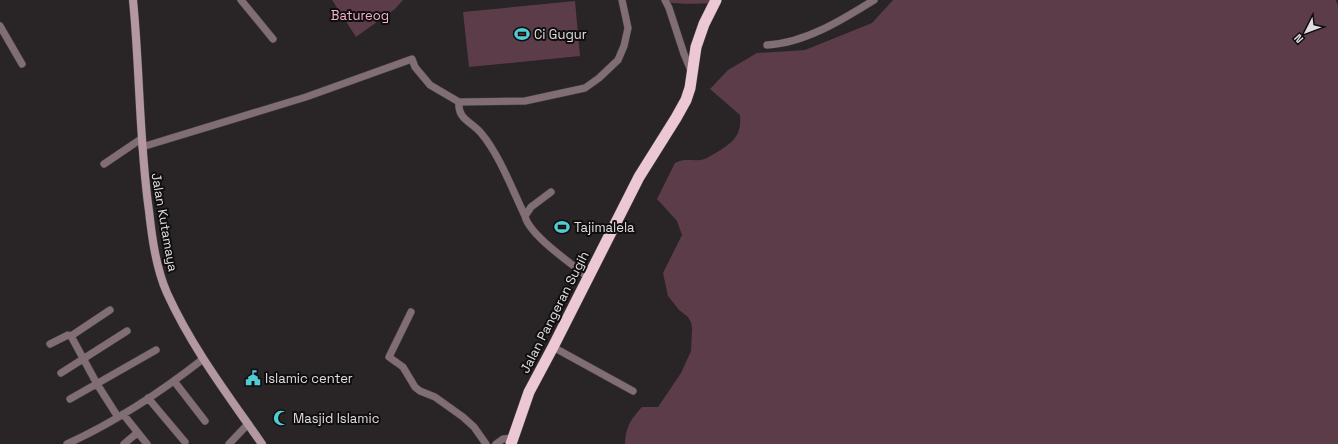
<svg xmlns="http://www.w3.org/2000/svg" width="1338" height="444" font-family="'Space Grotesk',sans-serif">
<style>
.green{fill:#5c3c48}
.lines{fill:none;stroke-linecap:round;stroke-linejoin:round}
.minor-casing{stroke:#464244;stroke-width:8}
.secondary-casing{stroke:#464244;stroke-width:9}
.trunk-casing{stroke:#464244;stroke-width:12}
.minor{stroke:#806e74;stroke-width:7}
.secondary{stroke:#b498a1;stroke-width:8}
.trunk{stroke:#ecc7d4;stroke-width:11}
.labels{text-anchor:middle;stroke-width:4;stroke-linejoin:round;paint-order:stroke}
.park-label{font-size:13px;fill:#f5b2ca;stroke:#100e0f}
.poi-label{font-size:13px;fill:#e1dedf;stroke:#100e0f;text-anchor:start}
.street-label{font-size:13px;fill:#e1dedf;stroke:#100e0f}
</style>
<rect width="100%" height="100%" fill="#292426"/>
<!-- green -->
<path class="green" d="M 332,0 L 403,0 L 395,9 L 356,37 Z
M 662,0 L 718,0 L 717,3 C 703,3 673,6 662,0 Z
M 893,0 L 1336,0 L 1338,6 L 1338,444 L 625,444 C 626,427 630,420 642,407 L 658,407 L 681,373 L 691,351 L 692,328 L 691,322 L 688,317 L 679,310 L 668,296 L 663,273 L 682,235 L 677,221 L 657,199 L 675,163 C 685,158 690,161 700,160 C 705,160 710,156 714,154 C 732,143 742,137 740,115 L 710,89 L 728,70 L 757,53 L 805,50 L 872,23 Z
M 575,1 L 580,56 L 469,67 L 463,12 Z"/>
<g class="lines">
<!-- minor casing -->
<g class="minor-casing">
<path id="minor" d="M 241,0 L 273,39
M 665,0 L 669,8 L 684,54 L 692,73
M 0,26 L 22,64
M 767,45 C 805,43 842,20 874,0
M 459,102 C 457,119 472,122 481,133 C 499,154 513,191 525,216
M 142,147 L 306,97 L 412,59 L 415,67 L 430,85 L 459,102 L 525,101 L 585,88 L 599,78 L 618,60 L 624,46 L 628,28 L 622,0
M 104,164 L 141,139
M 551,192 L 531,207 L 525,216 C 529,235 572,264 588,277
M 411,312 L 389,357 L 403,367 L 415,387 L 420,391 L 435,397 L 463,417 L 474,427 L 486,444
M 71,336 L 110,310
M 50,344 L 68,335 L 71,336 L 97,384 L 118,417
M 553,347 L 633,391
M 61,373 L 127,331
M 174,381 L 205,421
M 148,398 L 185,442
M 70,399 L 156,350
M 123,414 L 147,444
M 67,444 C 115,422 161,392 203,359
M 124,444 L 137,433
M 229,444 L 248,424
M 496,444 L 503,439 L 512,438"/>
</g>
<!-- secondary casing -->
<g class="secondary-casing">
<path id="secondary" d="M 133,0 C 140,70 139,141 149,211 C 152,238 156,268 167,293 C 192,348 228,395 262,444"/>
</g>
<!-- trunk casing -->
<g class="trunk-casing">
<path id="trunk" d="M 511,444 L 529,392 L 553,347 L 639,177 L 676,118 L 686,100 L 690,88 L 696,47 L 704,24 L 716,0"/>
</g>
<!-- minor -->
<use href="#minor" class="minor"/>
<!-- secondary -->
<use href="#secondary" class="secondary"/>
<!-- trunk -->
<use href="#trunk" class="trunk"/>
</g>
<!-- icons -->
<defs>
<g id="stadium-bare" transform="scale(1.2)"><path d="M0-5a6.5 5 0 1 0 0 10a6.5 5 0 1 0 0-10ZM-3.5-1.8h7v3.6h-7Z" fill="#51ccd3" stroke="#100e0f" stroke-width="2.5" paint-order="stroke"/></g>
<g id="civic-bare" transform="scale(1.2)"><path d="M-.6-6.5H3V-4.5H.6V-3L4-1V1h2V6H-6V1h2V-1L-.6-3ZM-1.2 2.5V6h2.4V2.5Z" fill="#51ccd3" stroke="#100e0f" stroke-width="2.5" paint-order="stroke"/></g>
<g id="mosque-bare" transform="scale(1.2)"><path d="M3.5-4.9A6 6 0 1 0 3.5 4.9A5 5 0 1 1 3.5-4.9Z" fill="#51ccd3" stroke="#100e0f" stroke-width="2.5" paint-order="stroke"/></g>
</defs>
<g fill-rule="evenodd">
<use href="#stadium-bare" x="522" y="34"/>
<use href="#stadium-bare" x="562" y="227"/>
<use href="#civic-bare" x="253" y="378"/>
<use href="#mosque-bare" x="281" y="418"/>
</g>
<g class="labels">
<!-- park labels -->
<g class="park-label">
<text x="360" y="20">Batureog</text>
</g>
<!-- poi labels -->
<g class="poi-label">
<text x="534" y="39">Ci Gugur</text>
<text x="574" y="232">Tajimalela</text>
<text x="265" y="383">Islamic center</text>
<text x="293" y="423">Masjid Islamic</text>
</g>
<!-- street labels -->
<g class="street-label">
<text transform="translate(165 222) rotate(80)" y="5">Jalan Kutamaya</text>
<text transform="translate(554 312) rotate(-63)" y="5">Jalan Pangeran Sugih</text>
</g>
</g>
<!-- north arrow -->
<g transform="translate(1306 32) rotate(228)" stroke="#100e0f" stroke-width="3" paint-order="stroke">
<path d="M0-3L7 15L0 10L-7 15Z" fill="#e1dedf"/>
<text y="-6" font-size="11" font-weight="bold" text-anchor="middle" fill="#e1dedf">N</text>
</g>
</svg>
